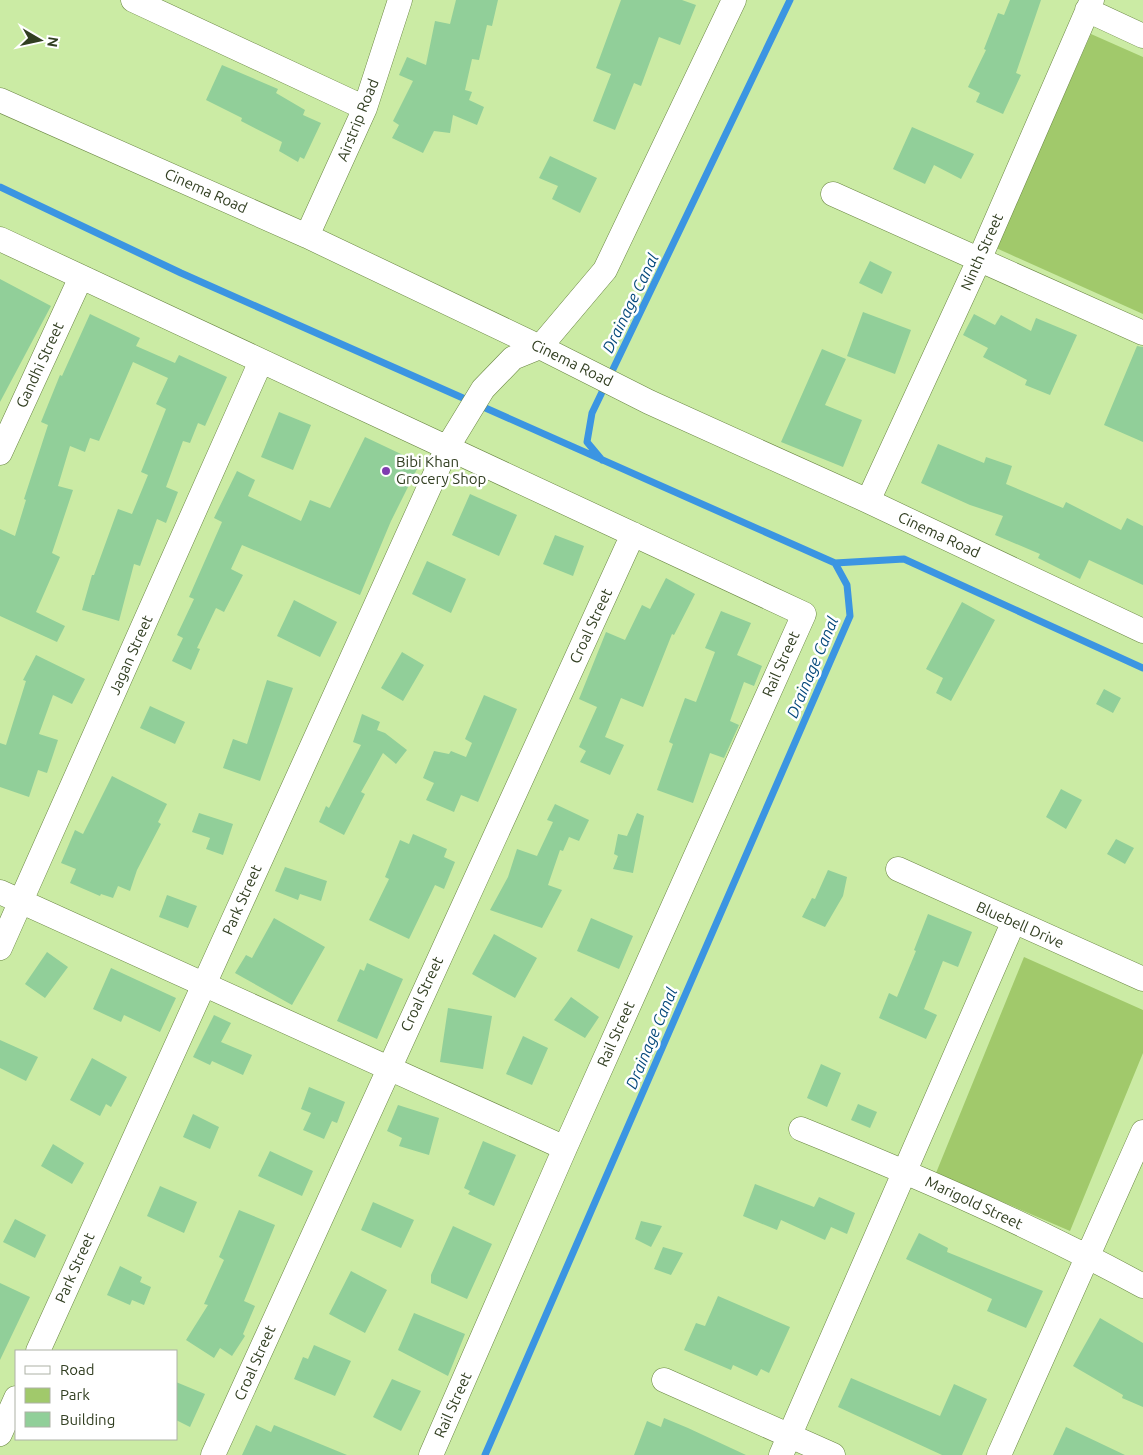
<svg xmlns="http://www.w3.org/2000/svg" width="1143" height="1455" font-family="Ubuntu,sans-serif">
<style>
.green{fill:#a1c96b}
.lines{fill:none;stroke-linecap:round;stroke-linejoin:round}
.stream{stroke:#3b95e2;stroke-width:7}
.building{fill:#91cf99}
.minor-casing{stroke:#6a8643;stroke-width:25}
.minor{stroke:#fff;stroke-width:24}
.poi-dot{fill:#7f3cb0;stroke:#fff;stroke-width:2}
.labels{text-anchor:middle;stroke-width:5;stroke-linejoin:round;paint-order:stroke}
.street-label{font-size:15px;fill:#313e21;stroke:#fff}
.poi-label{font-size:15px;fill:#313e21;stroke:#fff;text-anchor:start}
.water-label{font-size:16px;font-style:italic;fill:#084b7d;stroke:#fff}
</style>
<rect width="100%" height="100%" fill="#cbeba4"/>
<!-- green -->
<path class="green" d="M 1091,34 L 1143,57 L 1143,314 L 996,248 Z
M 1024,957 L 1143,1010 L 1143,1053 L 1070,1231 L 936,1173 Z"/>
<g class="lines">
<!-- stream -->
<path class="stream" d="M 0,187 L 181,273 L 835,563 L 847,585 L 850,616 L 485,1455
M 602,460 L 587,442 L 592,413 L 790,0
M 835,563 L 904,559 L 1143,668"/>
</g>
<!-- building -->
<path class="building" d="M 456,0 L 498,0 L 492,26 L 487,25 L 479,60 L 472,59 L 465,90 L 472,92 L 469,100 L 484,107 L 477,125 L 453,115 L 450,133 L 434,131 L 423,153 L 392,138 L 399,125 L 393,121 L 413,81 L 399,75 L 407,57 L 426,65 L 435,21 L 450,24 Z
M 621,0 L 682,0 L 696,5 L 680,45 L 659,37 L 641,86 L 634,83 L 615,130 L 593,121 L 611,74 L 596,68 Z
M 1010,0 L 1041,0 L 1016,73 L 1021,75 L 1003,114 L 976,102 L 980,93 L 968,87 L 986,50 L 984,49 L 998,13 L 1004,15 Z
M 222,65 L 278,89 L 276,93 L 305,110 L 303,115 L 321,123 L 304,159 L 300,157 L 298,162 L 279,151 L 282,142 L 241,121 L 242,118 L 206,100 Z
M 912,127 L 974,154 L 961,179 L 934,165 L 925,184 L 893,169 Z
M 550,156 L 597,178 L 580,213 L 552,199 L 558,186 L 539,178 Z
M 870,261 L 892,272 L 882,294 L 859,283 Z
M 0,279 L 51,306 L 0,402 Z
M 863,312 L 911,330 L 895,374 L 847,356 Z
M 90,314 L 140,338 L 136,346 L 175,363 L 179,355 L 227,377 L 205,426 L 198,423 L 190,443 L 183,441 L 166,487 L 178,492 L 166,523 L 157,519 L 140,566 L 134,564 L 119,621 L 82,610 L 92,575 L 94,575 L 118,509 L 132,514 L 148,475 L 141,472 L 166,409 L 156,404 L 168,378 L 133,362 L 99,441 L 90,438 L 85,452 L 70,446 L 58,486 L 73,490 L 52,553 L 60,557 L 36,612 L 65,626 L 57,642 L 0,616 L 0,529 L 15,536 L 26,500 L 24,499 L 48,425 L 41,422 L 60,375 L 62,376 Z
M 974,314 L 995,325 L 1001,315 L 1031,331 L 1036,318 L 1077,335 L 1050,395 L 1025,385 L 1027,380 L 983,357 L 988,348 L 963,335 Z
M 1137,346 L 1143,347 L 1143,442 L 1104,425 Z
M 822,349 L 846,359 L 825,405 L 862,420 L 843,467 L 781,442 Z
M 279,412 L 311,425 L 293,470 L 261,457 Z
M 365,437 L 420,463 L 391,521 L 360,595 L 242,545 L 231,569 L 243,575 L 224,612 L 216,608 L 197,648 L 200,649 L 191,670 L 172,661 L 183,638 L 177,635 L 194,599 L 189,597 L 222,522 L 214,518 L 237,471 L 255,480 L 248,496 L 301,521 L 310,500 L 330,508 Z
M 938,444 L 984,463 L 986,457 L 1012,466 L 1006,484 L 1063,508 L 1066,502 L 1121,530 L 1127,518 L 1143,526 L 1143,585 L 1089,560 L 1080,579 L 1038,558 L 1040,554 L 995,535 L 1003,516 L 970,505 L 921,483 Z
M 470,494 L 517,515 L 499,556 L 452,535 Z
M 555,535 L 584,546 L 573,576 L 543,564 Z
M 427,561 L 466,579 L 451,613 L 412,594 Z
M 666,578 L 695,594 L 674,635 L 672,634 L 643,707 L 621,698 L 605,737 L 624,745 L 610,775 L 580,762 L 586,751 L 579,747 L 597,707 L 579,699 L 606,632 L 625,640 L 642,605 L 650,609 Z
M 294,600 L 337,622 L 320,657 L 277,636 Z
M 962,602 L 995,620 L 951,701 L 936,693 L 943,678 L 926,669 Z
M 721,611 L 751,623 L 737,655 L 762,666 L 754,686 L 744,682 L 730,721 L 739,725 L 724,758 L 710,753 L 693,803 L 657,790 L 673,744 L 669,742 L 685,698 L 696,702 L 715,652 L 705,648 Z
M 402,652 L 424,665 L 403,701 L 381,688 Z
M 36,655 L 85,679 L 72,704 L 53,695 L 39,734 L 58,740 L 47,773 L 38,770 L 29,797 L 0,787 L 0,743 L 6,745 L 26,681 L 23,680 Z
M 267,680 L 293,688 L 260,781 L 223,768 L 233,739 L 247,744 Z
M 1104,689 L 1121,698 L 1113,713 L 1096,704 Z
M 484,695 L 517,709 L 478,802 L 461,795 L 454,812 L 426,800 L 434,783 L 423,778 L 434,751 L 449,754 L 451,751 L 466,757 L 472,743 L 465,739 Z
M 150,706 L 185,722 L 175,744 L 140,728 Z
M 362,714 L 380,722 L 377,730 L 385,733 L 407,750 L 396,764 L 383,753 L 361,792 L 365,794 L 344,835 L 319,822 L 326,806 L 329,808 L 361,745 L 353,742 Z
M 112,776 L 167,804 L 158,822 L 161,824 L 137,870 L 130,891 L 118,886 L 113,898 L 101,894 L 100,896 L 70,883 L 76,869 L 61,863 L 75,830 L 83,834 Z
M 1061,789 L 1082,800 L 1066,829 L 1046,817 Z
M 555,804 L 589,820 L 579,841 L 569,837 L 563,851 L 560,850 L 548,885 L 562,890 L 542,928 L 490,910 L 508,877 L 517,849 L 537,856 L 553,822 L 547,820 Z
M 199,813 L 233,824 L 223,855 L 206,849 L 210,838 L 192,832 Z
M 637,813 L 644,816 L 633,873 L 613,869 L 618,856 L 614,854 L 618,834 L 627,836 Z
M 413,834 L 447,849 L 444,857 L 455,862 L 444,889 L 435,885 L 409,939 L 369,920 L 389,879 L 385,877 L 400,840 L 409,844 Z
M 1116,839 L 1134,848 L 1125,864 L 1107,854 Z
M 285,867 L 327,881 L 321,901 L 300,894 L 298,900 L 275,891 Z
M 828,870 L 847,877 L 843,896 L 825,927 L 802,917 L 812,898 L 815,899 Z
M 167,895 L 197,906 L 188,928 L 159,917 Z
M 928,914 L 972,932 L 958,967 L 943,961 L 924,1009 L 937,1015 L 926,1039 L 879,1018 L 889,993 L 897,997 L 916,951 L 914,950 Z
M 274,918 L 325,947 L 292,1005 L 235,973 L 246,955 L 252,958 Z
M 591,918 L 633,936 L 619,969 L 577,951 Z
M 494,934 L 537,958 L 515,998 L 472,974 Z
M 47,952 L 68,967 L 45,998 L 25,984 Z
M 367,963 L 403,979 L 377,1039 L 337,1021 L 360,969 L 364,971 Z
M 111,968 L 176,998 L 160,1032 L 124,1015 L 121,1022 L 93,1009 Z
M 571,997 L 599,1017 L 585,1038 L 554,1020 Z
M 448,1008 L 492,1016 L 483,1069 L 440,1062 Z
M 214,1015 L 231,1023 L 221,1042 L 252,1055 L 243,1075 L 212,1061 L 210,1065 L 193,1057 Z
M 523,1036 L 548,1048 L 532,1085 L 506,1074 Z
M 0,1040 L 38,1057 L 26,1081 L 0,1068 Z
M 92,1058 L 127,1077 L 111,1107 L 106,1104 L 100,1116 L 70,1100 Z
M 821,1064 L 841,1073 L 827,1107 L 807,1098 Z
M 309,1087 L 345,1102 L 337,1123 L 332,1121 L 324,1139 L 303,1130 L 311,1113 L 301,1109 Z
M 858,1104 L 877,1112 L 870,1128 L 851,1120 Z
M 398,1105 L 439,1118 L 429,1155 L 399,1146 L 402,1138 L 387,1131 Z
M 193,1114 L 219,1127 L 210,1149 L 183,1137 Z
M 483,1141 L 516,1155 L 494,1206 L 468,1194 L 470,1191 L 464,1188 Z
M 53,1144 L 84,1163 L 72,1184 L 41,1166 Z
M 270,1151 L 313,1171 L 302,1196 L 258,1176 Z
M 755,1184 L 814,1207 L 819,1197 L 855,1213 L 847,1234 L 831,1227 L 825,1240 L 781,1220 L 777,1230 L 743,1216 Z
M 160,1186 L 197,1202 L 184,1233 L 147,1216 Z
M 373,1202 L 414,1220 L 401,1248 L 361,1230 Z
M 239,1210 L 275,1225 L 244,1301 L 255,1306 L 243,1334 L 245,1336 L 232,1356 L 220,1348 L 214,1358 L 186,1340 L 208,1305 L 204,1304 L 224,1260 L 219,1257 Z
M 15,1219 L 46,1235 L 35,1258 L 3,1242 Z
M 641,1221 L 662,1226 L 651,1247 L 635,1239 Z
M 453,1226 L 492,1244 L 467,1299 L 431,1283 L 431,1275 Z
M 919,1233 L 948,1248 L 947,1252 L 1043,1291 L 1026,1328 L 987,1311 L 992,1299 L 906,1259 Z
M 663,1247 L 683,1253 L 671,1275 L 654,1269 Z
M 120,1266 L 142,1277 L 140,1282 L 151,1287 L 144,1305 L 132,1300 L 130,1305 L 107,1295 Z
M 351,1271 L 387,1290 L 365,1333 L 329,1314 Z
M 0,1283 L 30,1297 L 0,1360 Z
M 718,1296 L 790,1327 L 769,1373 L 761,1369 L 757,1376 L 733,1365 L 731,1370 L 684,1350 L 696,1323 L 705,1326 Z
M 414,1313 L 465,1334 L 448,1376 L 398,1350 Z
M 1100,1318 L 1143,1343 L 1143,1407 L 1122,1398 L 1123,1395 L 1073,1366 Z
M 314,1345 L 351,1361 L 335,1396 L 294,1379 L 303,1357 L 308,1359 Z
M 851,1378 L 940,1416 L 954,1384 L 987,1399 L 962,1455 L 942,1455 L 838,1407 Z
M 392,1379 L 421,1391 L 401,1431 L 373,1417 Z
M 176,1382 L 205,1394 L 190,1427 L 176,1420 Z
M 664,1418 L 688,1428 L 746,1455 L 634,1455 L 647,1421 L 661,1427 Z
M 256,1425 L 271,1432 L 274,1425 L 347,1455 L 242,1455 Z
M 1066,1427 L 1125,1455 L 1053,1455 Z"/>
<g class="lines">
<!-- minor casing -->
<g class="minor-casing">
<path id="minor" d="M 133,0 L 365,108
M 1087,10 L 1143,36
M 0,100 L 307,236 L 540,347 L 649,402 L 868,501 L 1143,631
M 833,194 L 1143,333
M 307,236 L 365,108 L 400,0
M 0,239 L 804,614 L 565,1148 L 431,1455
M 0,453 L 81,277
M 868,501 L 979,260 L 1092,0
M 898,869 L 1143,979
M 0,892 L 565,1148
M 0,948 L 261,361
M 801,1129 C 917,1176 1033,1226 1143,1286
M 38,1351 L 447,448 L 483,389 L 513,358 L 540,347 L 605,270 L 734,0
M 664,1380 L 833,1455
M 0,1434 L 16,1398
M 213,1455 L 633,534
M 781,1455 L 1013,923
M 999,1455 L 1143,1132"/>
</g>
<!-- minor -->
<use href="#minor" class="minor"/>
</g>
<!-- markers -->
<circle class="poi-dot" cx="386" cy="471" r="5"/>
<g class="labels">
<!-- street labels -->
<g class="street-label">
<text transform="translate(358 120) rotate(-68)" y="5">Airstrip Road</text>
<text transform="translate(206 191) rotate(24)" y="5">Cinema Road</text>
<text transform="translate(982 252) rotate(-66)" y="5">Ninth Street</text>
<text transform="translate(572 363) rotate(26)" y="5">Cinema Road</text>
<text transform="translate(40 365) rotate(-65)" y="5">Gandhi Street</text>
<text transform="translate(939 535) rotate(25)" y="5">Cinema Road</text>
<text transform="translate(591 626) rotate(-65)" y="5">Croal Street</text>
<text transform="translate(131 655) rotate(-66)" y="5">Jagan Street</text>
<text transform="translate(781 664) rotate(-66)" y="5">Rail Street</text>
<text transform="translate(242 900) rotate(-66)" y="5">Park Street</text>
<text transform="translate(1020 925) rotate(24)" y="5">Bluebell Drive</text>
<text transform="translate(422 994) rotate(-65)" y="5">Croal Street</text>
<text transform="translate(616 1034) rotate(-66)" y="5">Rail Street</text>
<text transform="translate(974 1203) rotate(25)" y="5">Marigold Street</text>
<text transform="translate(75 1268) rotate(-66)" y="5">Park Street</text>
<text transform="translate(255 1363) rotate(-66)" y="5">Croal Street</text>
<text transform="translate(453 1405) rotate(-66)" y="5">Rail Street</text>
</g>
<!-- poi labels -->
<g class="poi-label">
<text x="396" y="467">Bibi Khan<tspan x="396" dy="17">Grocery Shop</tspan></text>
</g>
<!-- water labels -->
<g class="water-label">
<text transform="translate(630 303) rotate(-64)" y="6">Drainage Canal</text>
<text transform="translate(812 667) rotate(-67)" y="6">Drainage Canal</text>
<text transform="translate(651 1038) rotate(-67)" y="6">Drainage Canal</text>
</g>
</g>
<!-- legend -->
<rect x="15" y="1350" width="162" height="90" fill="#ffffff" stroke="#adb2a6"/>
<rect x="25" y="1366" width="25" height="8" fill="#ffffff" stroke="#adb2a6"/>
<text x="60" y="1375" font-size="15" fill="#313e21">Road</text>
<rect x="25" y="1388" width="25" height="15" fill="#a1c96b" stroke="#adb2a6"/>
<text x="60" y="1400" font-size="15" fill="#313e21">Park</text>
<rect x="25" y="1412" width="25" height="15" fill="#91cf99" stroke="#adb2a6"/>
<text x="60" y="1425" font-size="15" fill="#313e21">Building</text>
<!-- north arrow -->
<g transform="translate(40 40) rotate(99)" stroke="#ffffff" stroke-width="4" paint-order="stroke">
<path d="M0-4L9 19L0 12L-9 19Z" fill="#313e21"/>
<text y="-8" font-size="14" font-weight="bold" text-anchor="middle" fill="#313e21">N</text>
</g>
</svg>
